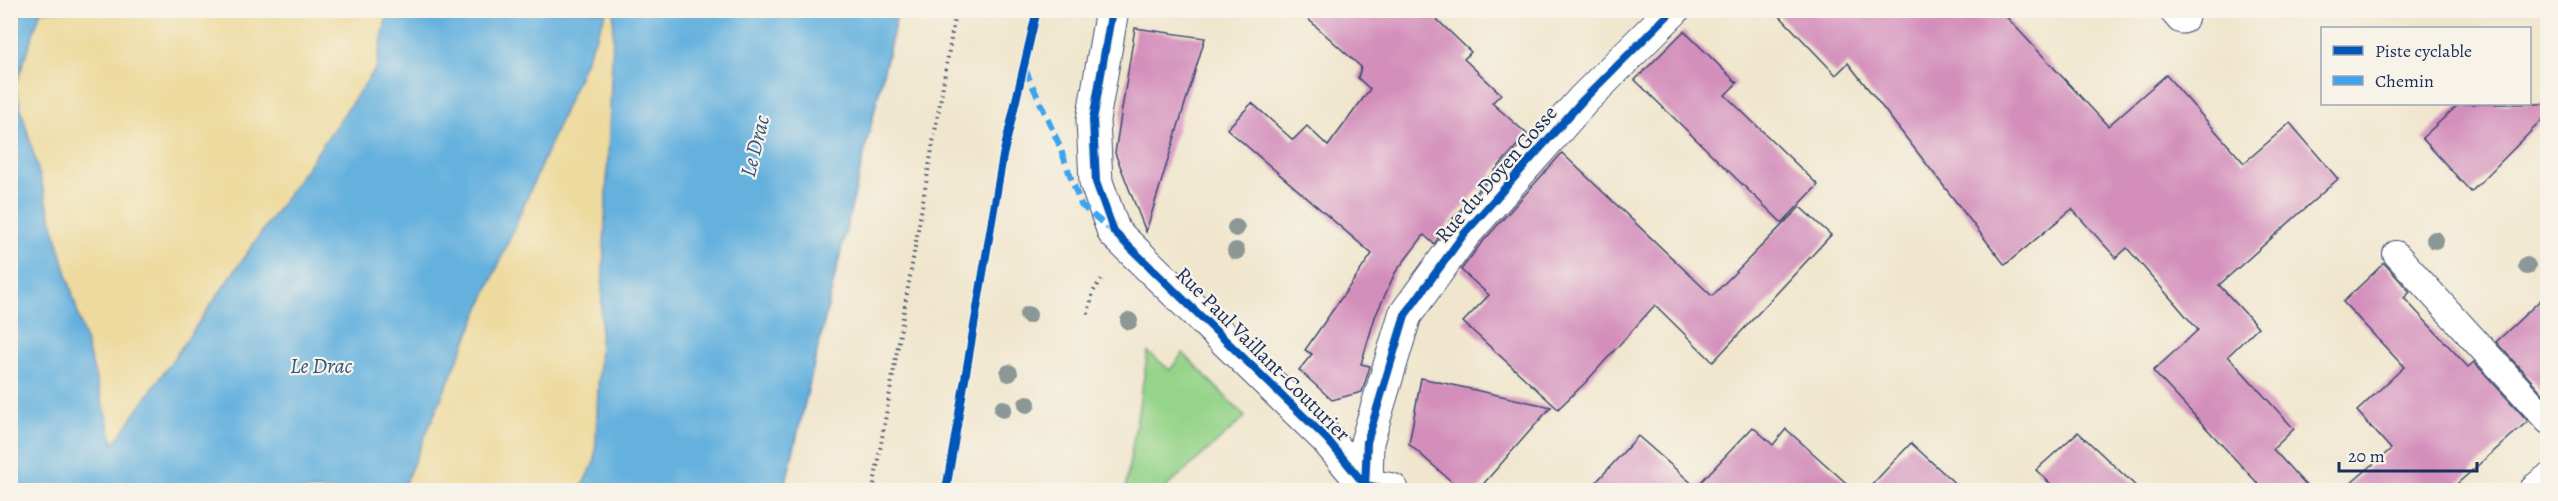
<svg xmlns="http://www.w3.org/2000/svg" width="2558" height="501" font-family="Alegreya,serif">
<style>
.green{fill:#96d48a;stroke:#588274;stroke-width:1.5}
.sand{fill:#eeda9e;stroke:#84847e;stroke-width:1.5}
.water{fill:#65b1de;stroke:#40709e;stroke-width:1.5}
.building{fill:#d38ebb}
.lines{fill:none;stroke-linecap:round;stroke-linejoin:round}
.service-casing{stroke:#3b4a6f;stroke-width:28}
.minor-casing{stroke:#3b4a6f;stroke-width:35}
.path{stroke:#3b4a6f;stroke-width:4;stroke-dasharray:1.5 4.5;stroke-linecap:butt}
.service{stroke:#fff;stroke-width:26}
.minor{stroke:#fff;stroke-width:33}
.quiet{stroke:#3da3ed;stroke-width:6;stroke-dasharray:12 6;stroke-linecap:butt}
.cycleway-casing{stroke:#f7f3e8;stroke-width:11}
.cycleway{stroke:#0057b8;stroke-width:8}
.tree{fill:#8c9896}
.labels{text-anchor:middle;stroke-width:4.5;stroke-linejoin:round;paint-order:stroke}
.street-label{font-size:21px;fill:#1b2f5e;stroke:#f7f3e8}
.water-label{font-size:22px;font-style:italic;fill:#315684;stroke:#f7f3e8}
</style>
<rect width="100%" height="100%" fill="#f7f3e8"/>
<filter id="ink" filterUnits="userSpaceOnUse"><feTurbulence type="fractalNoise" baseFrequency=".0167" numOctaves="2"/><feDisplacementMap in="SourceGraphic" scale="12" xChannelSelector="R" yChannelSelector="G"/><feConvolveMatrix kernelMatrix="1 2 1 2 8 2 1 2 1" color-interpolation-filters="sRGB"/></filter>
<filter id="wash" filterUnits="userSpaceOnUse"><feTurbulence type="fractalNoise" baseFrequency=".008" numOctaves="4" result="noise"/><feDisplacementMap in="SourceGraphic" scale="24" xChannelSelector="R" yChannelSelector="G"/><feGaussianBlur stdDeviation="1.35" result="paint"/><feColorMatrix in="noise" values="0 0 0 0 0 0 0 0 0 0 0 0 0 0 0 0 0 1.4 0 .05"/><feComposite in="paint" operator="in"/></filter>
<g filter="url(#wash)">
<rect width="100%" height="100%" fill="#f0e6cd"/>
<!-- green -->
<path class="green" d="M 1148,352 L 1170,370 L 1183,353 L 1245,417 L 1163,490 L 1125,490 Z"/>
<!-- sand -->
<path class="sand" d="M 10,11 L 898,11 L 784,490 L 11,490 Z"/>
<!-- water -->
<path class="water" d="M 10,11 L 41,11 L 15,87 L 114,444 L 376,68 L 388,11 L 607,11 L 402,490 L 11,490 Z
M 614,11 L 898,11 L 784,490 L 580,490 L 595,460 Z"/>
<g id="blocks">
<!-- building -->
<path class="building" d="M 1298,10 L 1427,10 L 1471,52 L 1464,59 L 1501,94 L 1492,103 L 1527,134 L 1450,222 L 1434,244 L 1424,235 L 1395,273 L 1375,317 L 1361,364 L 1370,366 L 1362,392 L 1332,400 L 1299,370 L 1312,354 L 1305,350 L 1372,254 L 1227,129 L 1252,103 L 1293,140 L 1307,126 L 1328,146 L 1370,89 L 1358,78 L 1361,67 Z
M 1774,10 L 2000,10 L 2108,126 L 2166,75 L 2244,163 L 2290,123 L 2338,179 L 2219,285 L 2258,327 L 2228,356 L 2294,429 L 2273,449 L 2310,490 L 2264,490 L 2153,371 L 2198,330 L 2127,248 L 2116,258 L 2072,209 L 2005,265 L 1848,63 L 1836,75 Z
M 1135,28 L 1205,38 L 1146,232 L 1115,153 Z
M 1684,31 L 1737,83 L 1725,95 L 1818,185 L 1782,223 L 1635,80 Z
M 2459,104 L 2547,104 L 2547,115 L 2471,192 L 2422,138 Z
M 1562,153 L 1712,296 L 1800,207 L 1831,235 L 1713,362 L 1655,305 L 1585,383 L 1558,409 L 1463,322 L 1489,295 L 1461,270 L 1479,246 Z
M 2384,263 L 2410,292 L 2404,298 L 2468,367 L 2474,362 L 2528,421 L 2450,490 L 2343,490 L 2391,449 L 2357,411 L 2404,367 L 2343,302 Z
M 2547,294 L 2547,398 L 2496,342 Z
M 1421,378 L 1551,407 L 1478,490 L 1461,490 L 1409,444 Z
M 1753,427 L 1773,445 L 1786,429 L 1854,490 L 1589,490 L 1638,436 L 1696,487 Z
M 2078,432 L 2140,490 L 2057,490 L 2036,470 Z
M 1911,443 L 1962,490 L 1867,490 Z"/>
</g>
</g>
<g filter="url(#ink)">
<use href="#blocks" fill-opacity="0" stroke="#3b4a6f" stroke-width="1.5"/>
<g class="lines">
<!-- service casing -->
<g class="service-casing">
<path id="service" d="M 2396,254 L 2548,421"/>
</g>
<!-- minor casing -->
<g class="minor-casing">
<path id="minor" d="M 1112,10 L 1093,120 L 1096,182 L 1114,232 L 1327,439 L 1365,485 L 1392,490
M 2176,10 L 2182,17
M 1366,490 L 1367,442 L 1405,315 L 1464,234 L 1583,100 L 1673,10
M 2536,490 L 2548,481"/>
</g>
<!-- path -->
<path class="path" d="M 1088,314 L 1093,292 L 1103,276
M 873,490 L 956,10"/>
<!-- service -->
<use href="#service" class="service"/>
<!-- minor -->
<use href="#minor" class="minor"/>
<!-- quiet -->
<path class="quiet" d="M 1025,69 L 1058,142 L 1081,205 L 1111,230"/>
<!-- cycleway casing -->
<g class="cycleway-casing">
<path id="cycleway" d="M 1112,10 L 1093,120 L 1096,182 L 1114,232 L 1327,439 L 1365,485 L 1392,490
M 1365,488 L 1367,442 L 1405,315 L 1464,234 L 1583,100 L 1673,10
M 946,490 L 1003,156 L 1037,10"/>
</g>
<!-- cycleway -->
<use href="#cycleway" class="cycleway"/>
</g>
<!-- trees -->
<g class="tree">
<circle cx="1236" cy="228" r="9"/>
<circle cx="2435" cy="240" r="9"/>
<circle cx="1236" cy="251" r="9"/>
<circle cx="2527" cy="266" r="9"/>
<circle cx="1028" cy="315" r="9"/>
<circle cx="1129" cy="321" r="9"/>
<circle cx="1009" cy="373" r="9"/>
<circle cx="1027" cy="404" r="9"/>
<circle cx="1003" cy="409" r="9"/>
</g>
</g>
<g class="labels">
<!-- street labels -->
<g class="street-label">
<text transform="translate(1496 174) rotate(-49)" y="7">Rue du Doyen Gosse</text>
<text transform="translate(1263 354) rotate(45)" y="7">Rue Paul Vaillant-Couturier</text>
</g>
<!-- water labels -->
<g class="water-label">
<text transform="translate(754 146) rotate(-76)" y="8">Le Drac</text>
<text x="321" y="373">Le Drac</text>
</g>
</g>
<!-- margin -->
<rect width="2558" height="501" fill="none" stroke="#f7f3e8" stroke-width="36"/>
<!-- legend -->
<rect x="2321" y="27" width="210" height="78" fill="#f7f3e8" stroke="#9fa5b1" stroke-width="1.5"/>
<rect x="2333" y="46" width="30" height="9" fill="#0057b8" stroke="#9fa5b1" stroke-width="1.5"/>
<text x="2375" y="57" font-size="18" fill="#1b2f5e">Piste cyclable</text>
<rect x="2333" y="76" width="30" height="9" fill="#3da3ed" stroke="#9fa5b1" stroke-width="1.5"/>
<text x="2375" y="87" font-size="18" fill="#1b2f5e">Chemin</text>
<!-- scale -->
<path d="M2339 462v9h138v-9" fill="none" stroke="#1b2f5e" stroke-width="3"/>
<text x="2348" y="462" font-size="18" fill="#1b2f5e" stroke="#f7f3e8" stroke-width="4.5" paint-order="stroke">20 m</text>
</svg>
